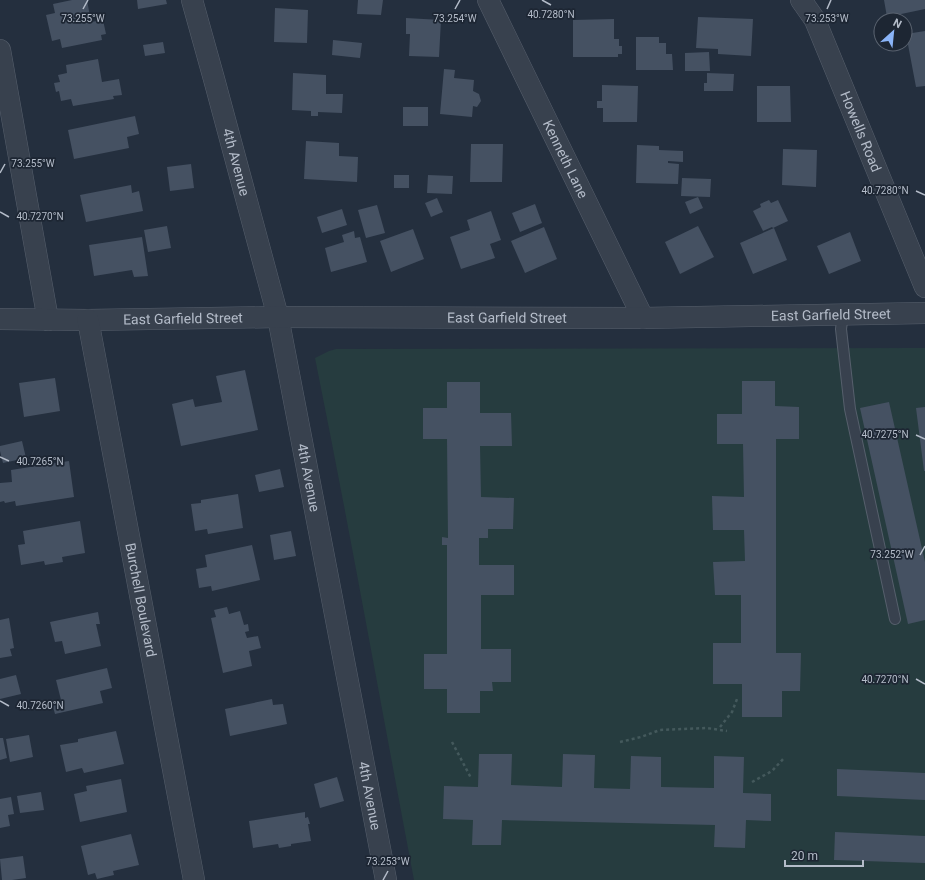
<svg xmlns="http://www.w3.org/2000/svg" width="925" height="880" font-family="Roboto,sans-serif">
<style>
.green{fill:#263c3f}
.building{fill:#455162}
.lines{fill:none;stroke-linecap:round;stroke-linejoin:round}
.lane-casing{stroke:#565f6c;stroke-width:12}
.street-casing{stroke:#565f6c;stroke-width:22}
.path{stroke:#44595c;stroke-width:2.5;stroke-dasharray:3 3;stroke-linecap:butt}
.lane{stroke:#38414e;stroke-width:10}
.street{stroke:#38414e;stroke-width:21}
.ticks{fill:none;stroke:#b4bcc9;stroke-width:1.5}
.labels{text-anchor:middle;stroke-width:3.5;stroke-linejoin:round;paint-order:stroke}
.street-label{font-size:14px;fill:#b4bcc9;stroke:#1d2633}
.ticks-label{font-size:10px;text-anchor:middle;fill:#b4bcc9;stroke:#1d2633;stroke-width:3.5;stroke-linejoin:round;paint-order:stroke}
</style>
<rect width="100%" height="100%" fill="#242f3e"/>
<!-- green -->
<path class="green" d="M 925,348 L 925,880 L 414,880 C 381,706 350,531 315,358 L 329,351 L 336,349 Z"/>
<!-- building -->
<path class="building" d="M 72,0 L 87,0 L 91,22 L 103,20 L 106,34 L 101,35 L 102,40 L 62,48 L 60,39 L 52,41 L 46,15 L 55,13 L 53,4 Z
M 137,0 L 166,0 L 167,4 L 138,9 Z
M 358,0 L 383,0 L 381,15 L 357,14 Z
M 884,0 L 925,0 L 925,9 L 887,17 Z
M 275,8 L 308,10 L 307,43 L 274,42 Z
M 698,17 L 753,19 L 751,56 L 718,54 L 718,49 L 696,48 Z
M 406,18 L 441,20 L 439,57 L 409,56 L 410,34 L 406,34 Z
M 614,19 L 614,39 L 619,39 L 619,46 L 622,46 L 622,54 L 618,54 L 618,57 L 573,57 L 573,20 Z
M 925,31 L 925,86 L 916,87 L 906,34 Z
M 636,37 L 659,37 L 659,43 L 666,43 L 666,54 L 672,54 L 673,70 L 636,70 Z
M 333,40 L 362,43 L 360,58 L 332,55 Z
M 163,42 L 165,53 L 145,56 L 143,45 Z
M 709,52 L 710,71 L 685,71 L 685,53 Z
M 98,59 L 102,82 L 119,79 L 122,95 L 113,96 L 114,99 L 73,106 L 71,99 L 61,101 L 59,91 L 56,92 L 54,83 L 60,82 L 58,75 L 67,73 L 66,65 Z
M 444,69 L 455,70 L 454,78 L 474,80 L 473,91 L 479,94 L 481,101 L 477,107 L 473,106 L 472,117 L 440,114 Z
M 293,73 L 326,75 L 326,94 L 343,94 L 342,113 L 318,112 L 318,116 L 311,116 L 311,111 L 292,110 Z
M 707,73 L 734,74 L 733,91 L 704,91 L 704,83 L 707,83 Z
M 602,85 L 638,86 L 637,122 L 603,122 L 603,108 L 597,108 L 597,101 L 602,101 Z
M 757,86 L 790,86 L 791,122 L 757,122 Z
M 403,107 L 428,107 L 428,126 L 403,126 Z
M 135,116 L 139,134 L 127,137 L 129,148 L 74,159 L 68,130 Z
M 306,141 L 339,143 L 339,156 L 358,157 L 357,182 L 304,179 Z
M 471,144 L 503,144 L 502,182 L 470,182 Z
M 637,145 L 659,146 L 659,150 L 683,151 L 683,162 L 668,161 L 668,163 L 679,164 L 678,184 L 636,183 Z
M 783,149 L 817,150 L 816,187 L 782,185 Z
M 191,164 L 194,188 L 170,191 L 167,167 Z
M 394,175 L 409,175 L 409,188 L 394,188 Z
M 428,175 L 453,176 L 452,194 L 427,193 Z
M 682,178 L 711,179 L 710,197 L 681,196 Z
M 131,185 L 132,193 L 139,191 L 143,211 L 86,222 L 80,195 Z
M 698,197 L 703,208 L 690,214 L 685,202 Z
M 437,198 L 443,212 L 431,217 L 425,203 Z
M 769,200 L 771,203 L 778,200 L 788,221 L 773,228 L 772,227 L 763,231 L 753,211 L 761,207 L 760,204 Z
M 535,204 L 542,223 L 520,232 L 512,213 Z
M 377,205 L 385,233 L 366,238 L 358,210 Z
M 342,209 L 347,225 L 322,233 L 317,217 Z
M 491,211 L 501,240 L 490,244 L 495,258 L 461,269 L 450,237 L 470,230 L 467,220 Z
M 167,226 L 171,248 L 148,252 L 144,230 Z
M 698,226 L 714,257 L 680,274 L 665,242 Z
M 544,227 L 557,259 L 525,273 L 511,241 Z
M 774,228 L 787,260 L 753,274 L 740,243 Z
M 413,229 L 424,259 L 391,272 L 380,241 Z
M 354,231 L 355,238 L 360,237 L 367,262 L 331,272 L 325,248 L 344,242 L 342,235 Z
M 850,232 L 861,261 L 829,274 L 817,246 Z
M 142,237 L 148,276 L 134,277 L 132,270 L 94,276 L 89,245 Z
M 245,370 L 258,430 L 181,446 L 172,404 L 193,399 L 195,407 L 222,402 L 216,376 Z
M 55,378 L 60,411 L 24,417 L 19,383 Z
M 742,381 L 775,381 L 775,406 L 799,407 L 799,439 L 776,439 L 776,653 L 801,653 L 800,691 L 782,691 L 782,717 L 742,717 L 742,684 L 713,684 L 713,643 L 741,643 L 741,595 L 715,595 L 713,562 L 745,561 L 744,530 L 713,530 L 712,496 L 744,497 L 743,444 L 717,444 L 717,414 L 742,414 Z
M 447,382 L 480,382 L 480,413 L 511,413 L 512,446 L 480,446 L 481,497 L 514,498 L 513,529 L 488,529 L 488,538 L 479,538 L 479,565 L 514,565 L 514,595 L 481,595 L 481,649 L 511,649 L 511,682 L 492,682 L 493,691 L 480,691 L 480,713 L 447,713 L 447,689 L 424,689 L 424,654 L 447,654 L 447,545 L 442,545 L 442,537 L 448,538 L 447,439 L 423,439 L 423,408 L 447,408 Z
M 889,402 L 925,562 L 925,620 L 908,624 L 860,408 Z
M 925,407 L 925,471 L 924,471 L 916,408 Z
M 22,441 L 26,458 L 3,463 L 0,451 L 0,446 Z
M 69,461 L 74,497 L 16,506 L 15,501 L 5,503 L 4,501 L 0,502 L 0,483 L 12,482 L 11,470 Z
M 280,469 L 284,487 L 259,492 L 255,475 Z
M 238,494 L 243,528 L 208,534 L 207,529 L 195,531 L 191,504 L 201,503 L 201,500 Z
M 80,521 L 85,553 L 62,557 L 63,562 L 45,565 L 44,561 L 21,565 L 18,545 L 25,544 L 23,531 Z
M 291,531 L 296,556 L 274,560 L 270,535 Z
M 252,545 L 260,580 L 212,591 L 211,586 L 199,588 L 196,569 L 207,567 L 205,555 Z
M 227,607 L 229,614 L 240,611 L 244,625 L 248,624 L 249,631 L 245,632 L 247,638 L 258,636 L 261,648 L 249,651 L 252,666 L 223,673 L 211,618 L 216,617 L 214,610 Z
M 98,612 L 100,624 L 96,624 L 101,646 L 65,654 L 62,641 L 55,642 L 50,622 Z
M 9,618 L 14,648 L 10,649 L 12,656 L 0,658 L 0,620 Z
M 107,668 L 112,688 L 100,691 L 103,703 L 55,714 L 52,703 L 61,700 L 56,680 Z
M 16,675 L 21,694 L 0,699 L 0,679 Z
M 272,699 L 273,705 L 283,704 L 287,724 L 230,736 L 225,709 Z
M 116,731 L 124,764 L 84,773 L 82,768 L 66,772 L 60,745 L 78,742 L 78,739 Z
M 29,735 L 33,757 L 10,762 L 6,739 Z
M 0,738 L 3,738 L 7,758 L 0,760 Z
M 479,754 L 512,754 L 511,785 L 562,787 L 563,754 L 595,755 L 594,788 L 630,789 L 631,756 L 661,757 L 661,787 L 714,788 L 714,756 L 744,757 L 743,793 L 771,794 L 771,821 L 746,820 L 745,848 L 714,847 L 715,825 L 502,820 L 501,845 L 472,845 L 473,820 L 443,819 L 444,786 L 478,787 Z
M 837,769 L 925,773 L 925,800 L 837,796 Z
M 337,777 L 344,801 L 320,808 L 314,784 Z
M 121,779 L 127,812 L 80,822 L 74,794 L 87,791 L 86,786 Z
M 41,792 L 44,810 L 20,813 L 17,796 Z
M 11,797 L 14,814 L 8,815 L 10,826 L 0,828 L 0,799 Z
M 305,812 L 305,818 L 308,817 L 310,824 L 308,824 L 311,841 L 291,844 L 291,846 L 279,848 L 278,844 L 253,848 L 249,821 Z
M 835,832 L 925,836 L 925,863 L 834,860 Z
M 131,834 L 139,865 L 113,871 L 114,875 L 97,879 L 95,873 L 88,875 L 81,846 Z
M 23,856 L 26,878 L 12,880 L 2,880 L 0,859 Z"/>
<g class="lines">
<!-- lane casing -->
<g class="lane-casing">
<path id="lane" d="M 843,314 L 841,329 L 850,409 L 895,619"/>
</g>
<!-- street casing -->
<g class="street-casing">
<g id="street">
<path id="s1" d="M 192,0 L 214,79 L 278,317 L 386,880"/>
<path id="s2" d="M 488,0 L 643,318"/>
<path id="s3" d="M 801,0 L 815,20 L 925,287"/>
<path d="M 0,50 L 48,320"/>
<path id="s4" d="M 0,319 L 88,320 L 278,317 L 643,318 L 925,313"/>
<path id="s5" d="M 88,320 L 194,880"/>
</g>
</g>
<!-- path -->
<path class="path" d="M 720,727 L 732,712 L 737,699
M 452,742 L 471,778
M 620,742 L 641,737 L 660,730 L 707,728 L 727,731
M 752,782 L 772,771 L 785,757"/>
<!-- lane -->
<use href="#lane" class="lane"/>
<!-- street -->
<use href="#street" class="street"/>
</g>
<!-- ticks -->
<path class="ticks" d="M 542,0 L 551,5M 83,9 L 88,0M 455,9 L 460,0M 827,9 L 831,0M 0,173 L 5,164M 916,191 L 925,195M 0,212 L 9,217M 916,435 L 925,439M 0,457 L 9,461M 920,555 L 925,546M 916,679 L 925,684M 0,701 L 9,706M 383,880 L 388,871"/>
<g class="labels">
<!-- street labels -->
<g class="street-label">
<text dy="5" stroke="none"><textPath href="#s3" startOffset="145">Howells Road</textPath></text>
<text dy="5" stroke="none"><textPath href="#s2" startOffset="177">Kenneth Lane</textPath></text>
<text dy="5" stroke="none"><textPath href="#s1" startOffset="168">4th Avenue</textPath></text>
<text dy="5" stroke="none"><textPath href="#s4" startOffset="831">East Garfield Street</textPath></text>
<text dy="5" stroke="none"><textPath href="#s4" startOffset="507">East Garfield Street</textPath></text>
<text dy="5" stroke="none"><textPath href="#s4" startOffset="183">East Garfield Street</textPath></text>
<text dy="5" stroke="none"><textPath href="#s1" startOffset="492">4th Avenue</textPath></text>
<text dy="5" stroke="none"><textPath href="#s5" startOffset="285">Burchell Boulevard</textPath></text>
<text dy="5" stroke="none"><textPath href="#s1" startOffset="816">4th Avenue</textPath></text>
</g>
</g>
<g class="ticks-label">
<text x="551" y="18">40.7280°N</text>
<text x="83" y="22">73.255°W</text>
<text x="455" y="22">73.254°W</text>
<text x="827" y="22">73.253°W</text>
<text x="33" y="167">73.255°W</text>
<text x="885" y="194">40.7280°N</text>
<text x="40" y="220">40.7270°N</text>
<text x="885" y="438">40.7275°N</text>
<text x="40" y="465">40.7265°N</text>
<text x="892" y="558">73.252°W</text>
<text x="885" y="683">40.7270°N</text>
<text x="40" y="709">40.7260°N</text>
<text x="388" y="865">73.253°W</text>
</g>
<!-- north arrow -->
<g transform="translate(893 32) rotate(27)"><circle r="19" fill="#1d2633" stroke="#59626f"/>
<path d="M0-3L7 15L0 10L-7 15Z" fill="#8ab4f8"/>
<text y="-6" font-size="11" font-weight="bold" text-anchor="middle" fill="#b4bcc9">N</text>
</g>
<!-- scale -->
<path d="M785 860v6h78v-6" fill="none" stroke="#b4bcc9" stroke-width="2"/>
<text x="791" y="860" font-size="12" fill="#b4bcc9" stroke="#1d2633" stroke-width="3" paint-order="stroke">20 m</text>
</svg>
